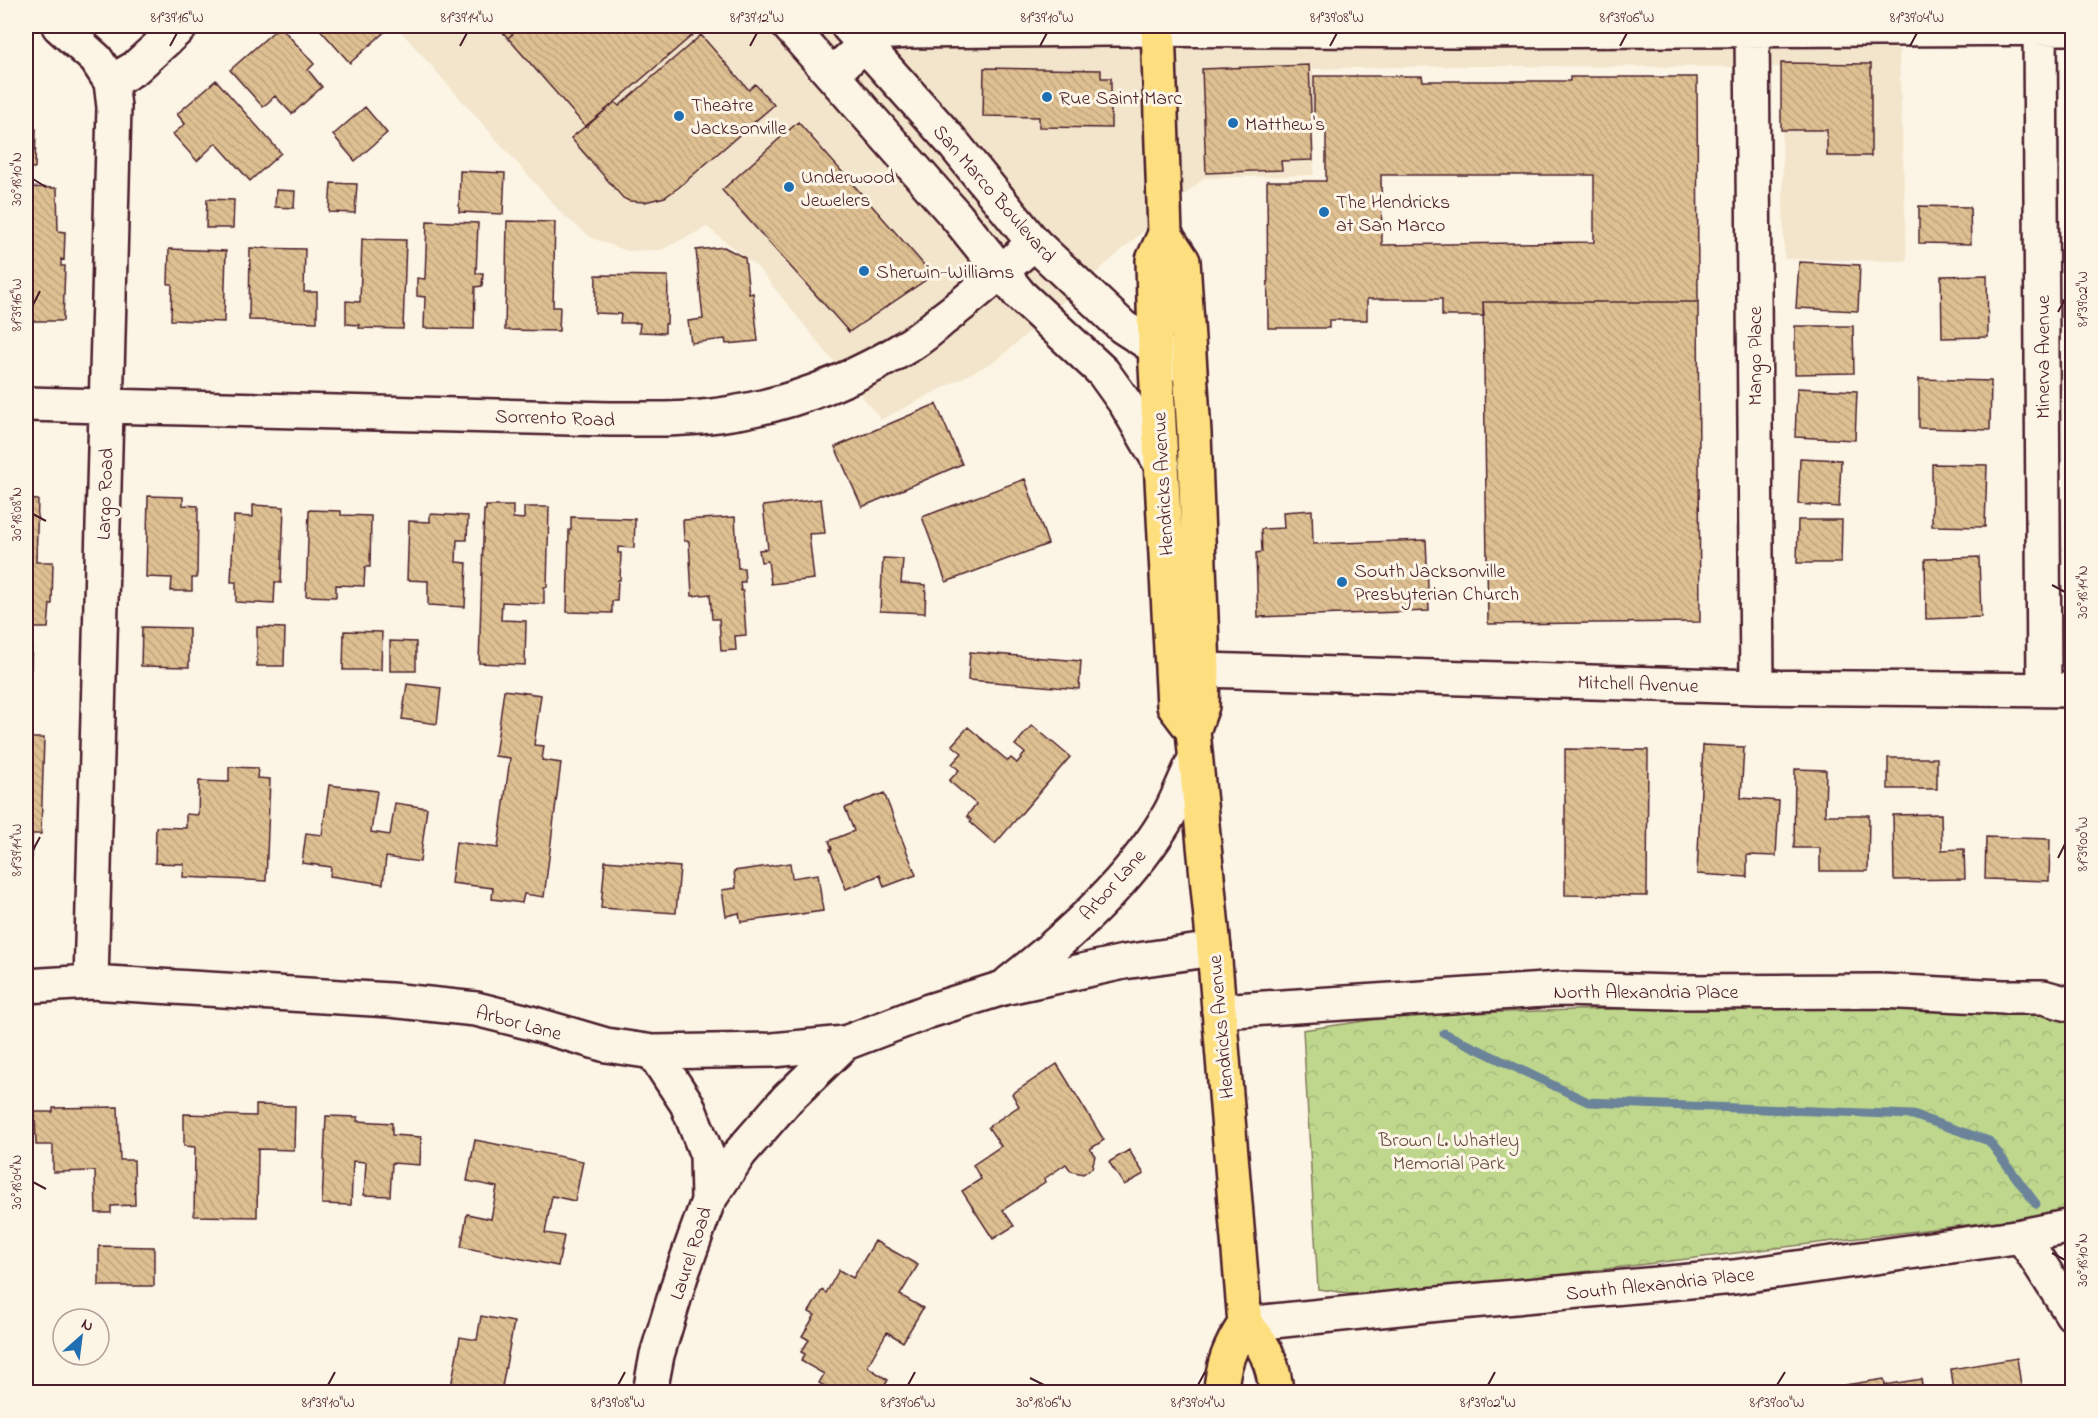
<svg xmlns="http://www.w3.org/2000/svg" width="2098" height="1418" font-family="'Indie Flower',sans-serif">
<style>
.built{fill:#f3e5cc}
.park{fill:url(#park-crowns);stroke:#847b5c;stroke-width:1.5}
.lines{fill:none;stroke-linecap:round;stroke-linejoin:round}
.stream{stroke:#6c8499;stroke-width:9}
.building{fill:url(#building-back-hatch);stroke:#4a1f2b;stroke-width:1.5;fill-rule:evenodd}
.minor-casing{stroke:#4a1f2b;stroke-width:38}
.secondary-casing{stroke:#4a1f2b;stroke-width:38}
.primary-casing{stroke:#4a1f2b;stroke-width:38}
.minor{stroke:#fcf5e5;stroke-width:33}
.secondary{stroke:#fcf5e5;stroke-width:33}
.primary{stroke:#fddf80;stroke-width:33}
.ticks{fill:none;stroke:#4a1f2b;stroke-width:2}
.poi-dot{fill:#1f6fb2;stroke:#fcf5e5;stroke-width:2}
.labels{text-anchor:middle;stroke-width:6;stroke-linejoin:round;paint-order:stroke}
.poi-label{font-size:20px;fill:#4a1f2b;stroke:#fcf5e5;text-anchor:start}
.street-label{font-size:20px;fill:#4a1f2b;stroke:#fcf5e5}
.park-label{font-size:20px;fill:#674d44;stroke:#fcf5e5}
.neatline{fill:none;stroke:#4a1f2b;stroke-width:2}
.ticks-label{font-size:15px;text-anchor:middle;fill:#4a1f2b}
</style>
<defs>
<pattern id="park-crowns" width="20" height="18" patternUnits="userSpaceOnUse" patternTransform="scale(1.5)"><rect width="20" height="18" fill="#bed78d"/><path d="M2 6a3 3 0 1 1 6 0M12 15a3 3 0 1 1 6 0" fill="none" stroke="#a5b87a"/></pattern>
<pattern id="building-back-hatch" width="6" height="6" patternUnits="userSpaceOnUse" patternTransform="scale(1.5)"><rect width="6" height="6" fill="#dec092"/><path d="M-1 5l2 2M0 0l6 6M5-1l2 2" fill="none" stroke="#c0a57e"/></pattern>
</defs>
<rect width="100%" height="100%" fill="#fcf5e5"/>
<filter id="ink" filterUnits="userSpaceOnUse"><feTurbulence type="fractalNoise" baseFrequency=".0167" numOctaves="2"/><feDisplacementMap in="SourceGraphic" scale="12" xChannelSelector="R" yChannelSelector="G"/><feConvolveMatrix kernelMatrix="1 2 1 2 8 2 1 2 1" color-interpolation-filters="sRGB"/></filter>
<g filter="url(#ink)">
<!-- built -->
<path class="built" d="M 396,26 L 1898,26 L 1907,261 L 1784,259 L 1781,67 L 1449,66 L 1313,69 L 1314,175 L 1204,178 L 997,360 L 881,420 L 758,268 L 707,227 L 661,250 L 627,251 L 592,238 L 563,215 Z"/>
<!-- park -->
<path class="park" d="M 1877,1001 L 2072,1014 L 2072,1207 L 2055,1214 L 1377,1297 L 1318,1289 L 1303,1030 L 1406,1015 Z"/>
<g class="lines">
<!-- stream -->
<path class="stream" d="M 1444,1033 L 1588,1102 L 1913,1115 L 1989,1141 L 2036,1204"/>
</g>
<!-- building -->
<path class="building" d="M 280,26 L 314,64 L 308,70 L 322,87 L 292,114 L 275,96 L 263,107 L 230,70 Z
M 317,26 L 391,26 L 350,63 Z
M 497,26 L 522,26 L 508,38 Z
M 522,26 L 703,26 L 586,127 L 508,38 Z
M 701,35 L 749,90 L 755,84 L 774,105 L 678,188 L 665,197 L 645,202 L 629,201 L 623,198 L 571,138 L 615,102 L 619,106 Z
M 1781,63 L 1871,64 L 1871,156 L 1827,156 L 1827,130 L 1781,130 Z
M 1309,65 L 1313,160 L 1281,161 L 1282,170 L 1206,173 L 1202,69 Z
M 984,68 L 1101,70 L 1101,78 L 1111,78 L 1111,128 L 1039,127 L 1039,117 L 983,116 Z
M 1314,76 L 1422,76 L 1423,81 L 1570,81 L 1570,77 L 1697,77 L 1698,302 L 1483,302 L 1484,316 L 1442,316 L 1442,299 L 1367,299 L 1367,320 L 1329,320 L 1329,328 L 1268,328 L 1267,181 L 1326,181 L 1326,124 L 1314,124 ZM 1381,175 L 1594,175 L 1594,242 L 1382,245 Z
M 216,80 L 281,153 L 250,181 L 216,143 L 197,161 L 173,134 L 185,124 L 177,114 Z
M 365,107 L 387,133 L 355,161 L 333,135 Z
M 798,122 L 933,275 L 849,332 L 722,190 Z
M 26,129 L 36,129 L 35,168 L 26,168 Z
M 460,171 L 505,173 L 503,214 L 459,212 Z
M 331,183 L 357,184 L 355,213 L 329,212 Z
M 26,187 L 57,188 L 58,231 L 65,232 L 64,260 L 61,259 L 61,266 L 65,266 L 63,321 L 26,321 Z
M 276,190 L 295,191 L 294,208 L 275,207 Z
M 207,199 L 234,200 L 233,228 L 206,228 Z
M 1919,206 L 1970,207 L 1971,244 L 1919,243 Z
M 427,221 L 478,223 L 476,273 L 483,273 L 482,286 L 475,287 L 474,329 L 424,328 L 425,297 L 417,296 L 417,278 L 425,279 Z
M 507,221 L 555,222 L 553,307 L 560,307 L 559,331 L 505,330 Z
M 362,239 L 406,240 L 403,329 L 359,328 L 360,325 L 346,324 L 346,301 L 360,302 Z
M 724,247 L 745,258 L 749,294 L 753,293 L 758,341 L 726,344 L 725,339 L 691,343 L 688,321 L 703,319 L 696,250 Z
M 250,248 L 305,249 L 304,292 L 317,292 L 317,322 L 249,320 Z
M 169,249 L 226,251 L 224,322 L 171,320 L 172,284 L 168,284 Z
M 1799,262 L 1860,265 L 1858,311 L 1796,308 Z
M 596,275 L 668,276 L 667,324 L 665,324 L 665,333 L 639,332 L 640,323 L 620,323 L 621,314 L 595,313 Z
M 1987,275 L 1988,337 L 1942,338 L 1941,276 Z
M 1483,302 L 1698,302 L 1700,622 L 1488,624 Z
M 1795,326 L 1853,326 L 1854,373 L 1795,374 Z
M 1919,379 L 1991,381 L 1990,430 L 1919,428 Z
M 1797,388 L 1857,391 L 1855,440 L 1795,437 Z
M 936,404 L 962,464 L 862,507 L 835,447 Z
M 1800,458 L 1841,460 L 1839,507 L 1798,504 Z
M 1932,464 L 1987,465 L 1985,527 L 1932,526 Z
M 1025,479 L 1048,544 L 946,582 L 922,517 Z
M 148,496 L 183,497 L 183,505 L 198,506 L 197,578 L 192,578 L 192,591 L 171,591 L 172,578 L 146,577 Z
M 26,499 L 38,500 L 36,562 L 53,562 L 52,604 L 50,604 L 48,628 L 32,628 L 31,669 L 26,669 Z
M 821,499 L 825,533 L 809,534 L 814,579 L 771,584 L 768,561 L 761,562 L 759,550 L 768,549 L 763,506 Z
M 253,505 L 284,507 L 281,583 L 275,582 L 274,604 L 236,602 L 236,582 L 231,582 L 234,516 L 253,517 Z
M 486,506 L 513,506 L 513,518 L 524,519 L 524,507 L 549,507 L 547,587 L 544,587 L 544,604 L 502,602 L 501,620 L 526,621 L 525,665 L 479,663 L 484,510 L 486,510 Z
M 309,510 L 341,511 L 341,515 L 371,516 L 370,567 L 365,567 L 364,586 L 336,585 L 336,597 L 306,596 Z
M 1312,510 L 1313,544 L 1426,540 L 1429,611 L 1258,617 L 1256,553 L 1262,552 L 1261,529 L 1284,528 L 1283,512 Z
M 430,514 L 468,516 L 467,540 L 457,540 L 456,562 L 467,563 L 465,607 L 428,605 L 428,581 L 407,580 L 409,521 L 430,522 Z
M 571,517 L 635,519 L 634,548 L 618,547 L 618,553 L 621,553 L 620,580 L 618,580 L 617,601 L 612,601 L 612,613 L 567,612 L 569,530 L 571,530 Z
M 735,517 L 738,568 L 744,568 L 745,582 L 740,582 L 741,591 L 743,591 L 746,635 L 735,636 L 736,650 L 721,651 L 719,619 L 712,619 L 710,594 L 692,596 L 689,541 L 684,541 L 683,520 Z
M 1798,520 L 1842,520 L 1841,563 L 1797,563 Z
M 1979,557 L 1981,617 L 1926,619 L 1925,559 Z
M 883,558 L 903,559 L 901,583 L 926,585 L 925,613 L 880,611 Z
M 142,627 L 189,628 L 189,667 L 141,666 Z
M 257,627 L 285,628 L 284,666 L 257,666 Z
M 344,631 L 382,632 L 381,670 L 343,670 Z
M 390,641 L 416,642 L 416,671 L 390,671 Z
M 970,652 L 1081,661 L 1079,689 L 968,680 Z
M 407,684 L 441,688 L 437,724 L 402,719 Z
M 504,690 L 541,695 L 534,745 L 544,746 L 542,760 L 561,763 L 544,897 L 524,894 L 522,903 L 492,899 L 493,888 L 451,883 L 456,842 L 498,848 L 510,758 L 495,756 Z
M 1032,725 L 1070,757 L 995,844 L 970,822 L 971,820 L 967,816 L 976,804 L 949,781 L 959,770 L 952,764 L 962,753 L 952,745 L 968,727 L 1008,761 L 1011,758 L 1017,763 L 1025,753 L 1015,745 Z
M 26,738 L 44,738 L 41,834 L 32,834 L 32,858 L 26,858 Z
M 1703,745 L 1744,747 L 1741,798 L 1779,801 L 1776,856 L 1747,855 L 1747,877 L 1697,874 Z
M 1565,749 L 1648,750 L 1647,896 L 1565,895 Z
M 1888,758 L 1937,758 L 1937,789 L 1888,789 Z
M 229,767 L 258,768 L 257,778 L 270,779 L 266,881 L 183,877 L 184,864 L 155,863 L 156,827 L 186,828 L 186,814 L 198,815 L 199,781 L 229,782 Z
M 1795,769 L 1826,770 L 1825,815 L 1869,815 L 1868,871 L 1820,871 L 1820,848 L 1794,848 Z
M 329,785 L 377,791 L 371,832 L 390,835 L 395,803 L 427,808 L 420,862 L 386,857 L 383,884 L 330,876 L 331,867 L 302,863 L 306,833 L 322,835 Z
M 884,793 L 916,875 L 884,887 L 880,875 L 846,889 L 830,849 L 832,849 L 829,841 L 854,831 L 845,808 Z
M 1941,814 L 1942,850 L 1964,849 L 1965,879 L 1894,880 L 1893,815 Z
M 1986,837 L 2050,839 L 2049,881 L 1985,879 Z
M 605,861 L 680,867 L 676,913 L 601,908 Z
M 790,863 L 792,878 L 818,874 L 823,911 L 741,922 L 739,913 L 726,916 L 722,890 L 736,888 L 734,871 Z
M 1057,1064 L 1104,1140 L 1090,1149 L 1095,1156 L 1092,1168 L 1083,1174 L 1071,1171 L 1066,1164 L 1044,1179 L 1045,1182 L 1003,1210 L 1014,1226 L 993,1239 L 962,1191 L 981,1179 L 973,1165 L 1001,1146 L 988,1127 L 1019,1106 L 1012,1094 Z
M 256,1105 L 295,1106 L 294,1150 L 258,1149 L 257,1217 L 194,1216 L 195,1147 L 184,1146 L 184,1114 L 256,1116 Z
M 118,1107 L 120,1160 L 134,1160 L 135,1205 L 111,1206 L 111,1213 L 96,1213 L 95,1171 L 53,1172 L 53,1145 L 36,1145 L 35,1112 L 53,1112 L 53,1108 Z
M 326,1116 L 358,1117 L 357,1121 L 392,1123 L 392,1135 L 421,1137 L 420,1165 L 392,1163 L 390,1196 L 364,1195 L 366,1162 L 353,1161 L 351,1205 L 322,1204 Z
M 475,1140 L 583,1161 L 575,1201 L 552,1196 L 545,1233 L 564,1236 L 558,1266 L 461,1247 L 467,1214 L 491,1219 L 497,1187 L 467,1181 Z
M 1129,1150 L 1144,1174 L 1124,1185 L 1109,1162 Z
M 875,1241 L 918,1265 L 900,1295 L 923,1308 L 903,1342 L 887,1332 L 868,1365 L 869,1368 L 888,1380 L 881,1392 L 836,1392 L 819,1383 L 824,1374 L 801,1361 L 805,1354 L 801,1352 L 809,1340 L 802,1336 L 815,1315 L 809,1312 L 822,1290 L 826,1293 L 839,1270 L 853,1278 Z
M 99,1246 L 154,1247 L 154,1286 L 99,1286 Z
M 481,1316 L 514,1322 L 502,1387 L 529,1392 L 450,1392 L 460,1337 L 477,1340 Z
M 2017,1358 L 2022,1392 L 1954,1392 L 1951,1369 Z
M 1884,1379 L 1885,1385 L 1921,1379 L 1923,1392 L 1847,1392 L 1846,1385 Z"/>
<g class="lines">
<!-- minor casing -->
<g class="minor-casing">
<path id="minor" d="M 59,26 L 96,59 L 111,82 L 114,107 L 91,982
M 1752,26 L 1757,687
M 2040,26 L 2044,689
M 832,74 L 878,33 L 908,31 L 1114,29 L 1455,31 L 2072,28
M 111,82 L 135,68 L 181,26
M 26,404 L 610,419 C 646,419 683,420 719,415 C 787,406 853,380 911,344 C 922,337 933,328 943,319 C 975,295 1004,269 1034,243
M 1203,670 L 1757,687 L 2072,690
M 1009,983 C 1067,938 1133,878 1170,813 C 1179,796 1186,777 1195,759
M 26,986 L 91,982 L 390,1000 L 476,1009 L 524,1021 L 606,1045 L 653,1052 L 773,1050 L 845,1043 L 929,1011 L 1003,988 L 1124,962 L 1214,949
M 1219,1011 L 1561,989 L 1672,992 L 1880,991 L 2004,997 L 2043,997 L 2072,1005
M 708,1201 L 740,1153 L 787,1099 L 845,1043
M 2022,1236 L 2072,1314
M 1245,1324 L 1438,1304 L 1734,1277 L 2022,1236 L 2072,1226
M 650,1392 L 657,1355 L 681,1276 L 708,1201 L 707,1155 L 687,1104 L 653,1052"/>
</g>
<!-- secondary casing -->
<g class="secondary-casing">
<path id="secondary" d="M 789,26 L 957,217 L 1020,295 L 1103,372 L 1126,404 L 1162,466
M 848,26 L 953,143 L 1034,243 L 1123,327 L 1168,356 L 1175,363"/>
</g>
<!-- primary casing -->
<g class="primary-casing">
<path id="primary" d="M 1158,26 L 1165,234 L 1153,260 L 1155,348 L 1174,706 L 1193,731
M 1165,234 L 1183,261 L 1194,433 L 1203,670 L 1202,706 L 1193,731 L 1214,949 L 1245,1324 C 1230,1346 1222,1366 1221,1392
M 1245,1324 C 1265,1343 1274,1365 1276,1392"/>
</g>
<!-- minor -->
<use href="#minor" class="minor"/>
<!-- secondary -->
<use href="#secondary" class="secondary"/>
<!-- primary -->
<use href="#primary" class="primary"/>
</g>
</g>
<!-- ticks -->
<path class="ticks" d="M 170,46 L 177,33M 460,46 L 467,33M 750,46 L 757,33M 1040,46 L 1047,33M 1330,46 L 1337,33M 1620,46 L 1627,33M 1910,46 L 1917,33M 33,179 L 46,187M 33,305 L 40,291M 2058,312 L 2065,299M 33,514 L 46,521M 2052,585 L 2065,592M 33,850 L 40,837M 2058,858 L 2065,844M 33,1182 L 46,1189M 2052,1253 L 2065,1260M 1030,1378 L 1044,1385M 328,1385 L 335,1372M 618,1385 L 625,1372M 908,1385 L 915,1372M 1198,1385 L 1205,1372M 1488,1385 L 1495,1372M 1777,1385 L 1785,1372"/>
<!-- markers -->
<g class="poi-dot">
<circle cx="1047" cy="97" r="6"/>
<circle cx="679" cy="116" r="6"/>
<circle cx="1233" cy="123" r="6"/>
<circle cx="789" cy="187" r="6"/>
<circle cx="1324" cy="212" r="6"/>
<circle cx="864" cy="271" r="6"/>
<circle cx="1342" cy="582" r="6"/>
</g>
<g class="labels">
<!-- poi labels -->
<g class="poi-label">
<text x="1059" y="104">Rue Saint Marc</text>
<text x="691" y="111">Theatre<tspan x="691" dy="23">Jacksonville</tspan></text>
<text x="1245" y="130">Matthew's</text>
<text x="801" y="183">Underwood<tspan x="801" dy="23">Jewelers</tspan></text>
<text x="1336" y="208">The Hendricks<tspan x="1336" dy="23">at San Marco</tspan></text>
<text x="876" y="278">Sherwin-Williams</text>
<text x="1354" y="577">South Jacksonville<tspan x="1354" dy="23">Presbyterian Church</tspan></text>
</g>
<!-- street labels -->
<g class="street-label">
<text transform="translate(995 193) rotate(49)" y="7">San Marco Boulevard</text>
<text transform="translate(1754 356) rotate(-90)" y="7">Mango Place</text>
<text transform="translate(2042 357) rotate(-90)" y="7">Minerva Avenue</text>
<text transform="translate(555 417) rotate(2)" y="7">Sorrento Road</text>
<text transform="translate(1162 484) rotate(-93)" y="7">Hendricks Avenue</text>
<text transform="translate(104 494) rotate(-88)" y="7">Largo Road</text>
<text transform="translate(1638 683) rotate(2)" y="7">Mitchell Avenue</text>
<text transform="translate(1112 884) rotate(-48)" y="7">Arbor Lane</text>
<text x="1646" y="998">North Alexandria Place</text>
<text transform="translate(519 1022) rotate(15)" y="7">Arbor Lane</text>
<text transform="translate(1220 1027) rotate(-95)" y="7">Hendricks Avenue</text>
<text transform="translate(690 1253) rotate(-72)" y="7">Laurel Road</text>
<text transform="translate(1660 1283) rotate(-6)" y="7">South Alexandria Place</text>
</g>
<!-- park labels -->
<g class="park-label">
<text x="1449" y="1146">Brown L. Whatley<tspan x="1449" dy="23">Memorial Park</tspan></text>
</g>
</g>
<!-- margin -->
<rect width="2098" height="1418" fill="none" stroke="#fcf5e5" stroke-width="66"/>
<!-- north arrow -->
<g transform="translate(81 1337) rotate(28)"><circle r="28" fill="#fcf5e5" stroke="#b59f9b" stroke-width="1.5"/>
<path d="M0-4.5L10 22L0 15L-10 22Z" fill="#1f6fb2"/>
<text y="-9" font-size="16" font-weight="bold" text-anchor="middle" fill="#4a1f2b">N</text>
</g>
<rect x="33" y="33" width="2032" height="1352" class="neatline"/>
<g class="ticks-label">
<text x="177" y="22">81°39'16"W</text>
<text x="467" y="22">81°39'14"W</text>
<text x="757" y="22">81°39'12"W</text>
<text x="1047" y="22">81°39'10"W</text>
<text x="1337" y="22">81°39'08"W</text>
<text x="1627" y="22">81°39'06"W</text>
<text x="1917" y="22">81°39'04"W</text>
<text transform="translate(16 179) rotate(-90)" y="5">30°18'10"N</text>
<text transform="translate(2082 299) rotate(-90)" y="5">81°39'02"W</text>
<text transform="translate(16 305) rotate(-90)" y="5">81°39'16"W</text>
<text transform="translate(16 514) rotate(-90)" y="5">30°18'08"N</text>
<text transform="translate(2082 592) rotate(-90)" y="5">30°18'14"N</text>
<text transform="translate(2082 844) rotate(-90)" y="5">81°39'00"W</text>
<text transform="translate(16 850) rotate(-90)" y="5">81°39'14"W</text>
<text transform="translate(16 1182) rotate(-90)" y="5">30°18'04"N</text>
<text transform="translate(2082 1260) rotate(-90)" y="5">30°18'10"N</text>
<text x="328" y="1407">81°39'10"W</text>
<text x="618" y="1407">81°39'08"W</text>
<text x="908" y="1407">81°39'06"W</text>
<text x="1044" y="1407">30°18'06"N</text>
<text x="1198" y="1407">81°39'04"W</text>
<text x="1488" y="1407">81°39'02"W</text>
<text x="1777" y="1407">81°39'00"W</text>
</g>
</svg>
